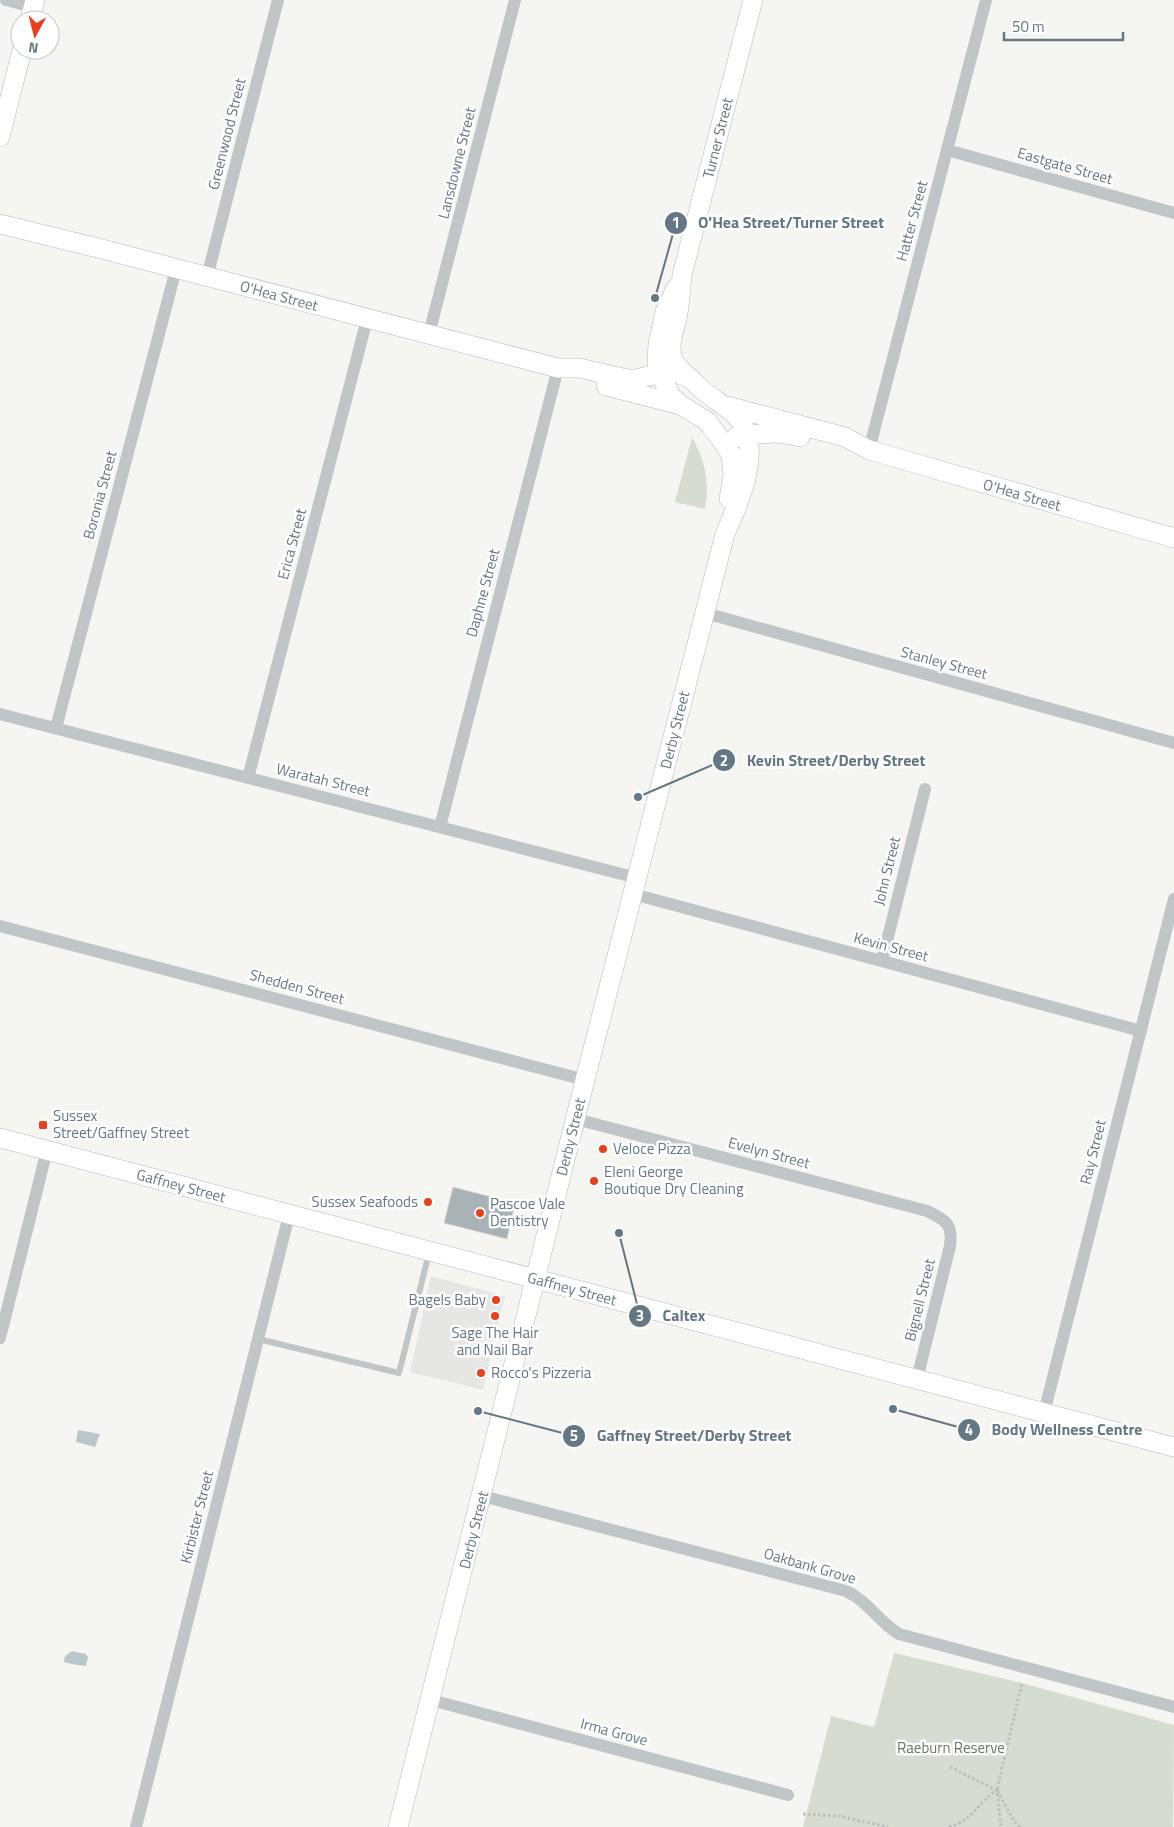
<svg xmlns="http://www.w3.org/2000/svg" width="1174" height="1827" font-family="'Titillium Web',sans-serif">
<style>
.built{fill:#e6e7e5}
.green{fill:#d6dcd2}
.water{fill:#b9c7cb}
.building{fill:#a9b2b7;stroke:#d6d6d4}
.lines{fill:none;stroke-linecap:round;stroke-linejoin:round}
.secondary-casing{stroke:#b4babe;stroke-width:20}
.path{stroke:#bcbec0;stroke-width:3;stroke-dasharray:2.5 2.5;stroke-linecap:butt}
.lane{stroke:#c0c5c8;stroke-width:6}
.street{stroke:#c0c5c8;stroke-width:12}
.secondary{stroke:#fff;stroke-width:19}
.poi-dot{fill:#eb3e1b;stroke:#fff;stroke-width:2}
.labels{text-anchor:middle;stroke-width:5;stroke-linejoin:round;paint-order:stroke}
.street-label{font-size:15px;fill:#637784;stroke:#fff}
.poi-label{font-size:15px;fill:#637784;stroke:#fff;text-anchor:start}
.park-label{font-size:15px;fill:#687a62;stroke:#fff}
.leader{fill:none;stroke:#637784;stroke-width:2}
.callout-dot{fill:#637784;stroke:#fff;stroke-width:2}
.mark-label{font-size:15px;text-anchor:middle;font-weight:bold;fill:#fff}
.callout-label{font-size:16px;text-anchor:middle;font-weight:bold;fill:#637784;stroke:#fff;stroke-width:5;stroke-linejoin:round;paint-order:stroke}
</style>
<rect width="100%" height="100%" fill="#f5f5f1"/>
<!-- built -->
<path class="built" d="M 431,1276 L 505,1296 L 483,1390 L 410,1372 Z"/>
<!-- green -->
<path class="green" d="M 692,437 C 705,461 710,482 705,509 L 675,502 Z
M 894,1653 L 1022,1683 L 1174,1725 L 1173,1827 L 803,1827 L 831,1716 L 874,1727 Z"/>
<!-- water -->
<path class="water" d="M 78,1430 L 100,1434 L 95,1447 L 76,1442 Z
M 72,1651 L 86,1654 L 88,1657 L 86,1666 C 83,1666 66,1663 64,1662 L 65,1656 Z"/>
<!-- building -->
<path class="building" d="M 453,1187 L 515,1203 L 507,1239 L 444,1223 Z"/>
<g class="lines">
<!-- secondary casing -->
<g class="secondary-casing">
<path id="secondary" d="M 30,20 L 35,0
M 0,137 L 22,50
M 0,224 L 98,248 L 558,368 L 579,368 L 627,379 L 636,379 L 669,371 L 674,372 L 690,378
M 676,288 L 665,312 L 658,344 L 657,362 L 659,372 L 671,396 L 681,405 L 708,422 L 731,454 L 733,475 L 729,499
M 606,386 L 681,405
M 727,406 L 845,437 L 869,450 L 1174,538
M 736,437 C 763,434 772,430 800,437
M 0,1138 L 1174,1447
M 398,1827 L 585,1080 L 725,534 C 739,503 764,449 738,418 C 726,405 708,397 696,384 C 689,376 677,369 673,359 C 667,344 676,328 678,313 C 680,301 681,288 682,275 L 753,0"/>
</g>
<!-- path -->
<path class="path" d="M 950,1767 L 996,1790
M 803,1814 L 838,1816 L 888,1827
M 949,1827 C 973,1821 978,1802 997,1790 L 1001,1827
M 1020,1827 L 1014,1821 L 997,1790 L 1022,1683"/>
<!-- lane -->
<path class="lane" d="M 258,1339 L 399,1373 L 429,1253"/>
<!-- street -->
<path class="street" d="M 6,0 L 33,7
M 947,150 L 1174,213
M 207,277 L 278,0
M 429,334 L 515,0
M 869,450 L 986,0
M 705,613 L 1174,743
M 0,714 L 637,878
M 56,728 L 176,269
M 248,778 L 367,319
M 440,827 L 558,368
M 633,894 L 1141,1031
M 0,926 L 585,1080
M 882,961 L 925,789
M 576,1119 L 927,1211 C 946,1220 953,1224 950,1246 L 917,1379
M 0,1338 L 47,1150
M 1044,1413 L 1174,899
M 482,1496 L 846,1591 C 868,1601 879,1622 899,1634 L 1174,1707
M 431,1700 L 788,1795
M 136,1827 L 289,1215"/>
<!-- secondary -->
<use href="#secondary" class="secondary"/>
</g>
<!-- markers -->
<g class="poi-dot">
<rect x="38" y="1120" width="10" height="10" rx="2.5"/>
<circle cx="603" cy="1149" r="5"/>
<circle cx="594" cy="1181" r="5"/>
<circle cx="428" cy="1202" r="5"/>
<circle cx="480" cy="1213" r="5"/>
<circle cx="496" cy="1300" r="5"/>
<circle cx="495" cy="1316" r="5"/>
<circle cx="481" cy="1373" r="5"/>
</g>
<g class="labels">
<!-- street labels -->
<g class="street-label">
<text transform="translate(227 134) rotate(-76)" y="5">Greenwood Street</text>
<text transform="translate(718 138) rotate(-76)" y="5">Turner Street</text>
<text transform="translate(457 163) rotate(-76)" y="5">Lansdowne Street</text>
<text transform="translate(1065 166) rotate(16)" y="5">Eastgate Street</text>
<text transform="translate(912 221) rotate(-75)" y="5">Hatter Street</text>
<text transform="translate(279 296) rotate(15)" y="5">O'Hea Street</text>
<text transform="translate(100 495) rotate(-75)" y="5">Boronia Street</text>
<text transform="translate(1022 495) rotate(16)" y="5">O'Hea Street</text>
<text transform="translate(292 544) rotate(-75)" y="5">Erica Street</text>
<text transform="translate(483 593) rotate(-75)" y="5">Daphne Street</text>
<text transform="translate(944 663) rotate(15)" y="5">Stanley Street</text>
<text transform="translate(675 730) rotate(-76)" y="5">Derby Street</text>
<text transform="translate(323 780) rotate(14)" y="5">Waratah Street</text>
<text transform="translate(887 871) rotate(-76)" y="5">John Street</text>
<text transform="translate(891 947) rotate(15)" y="5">Kevin Street</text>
<text transform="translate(297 987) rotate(15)" y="5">Shedden Street</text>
<text transform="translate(571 1137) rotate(-76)" y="5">Derby Street</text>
<text transform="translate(1093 1152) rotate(-76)" y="5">Ray Street</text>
<text transform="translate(769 1153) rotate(15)" y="5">Evelyn Street</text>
<text transform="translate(181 1186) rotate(15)" y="5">Gaffney Street</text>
<text transform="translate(572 1289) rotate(15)" y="5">Gaffney Street</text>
<text transform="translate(920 1300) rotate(-76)" y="5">Bignell Street</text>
<text transform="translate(197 1517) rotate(-76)" y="5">Kirbister Street</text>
<text transform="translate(474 1530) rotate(-76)" y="5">Derby Street</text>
<text transform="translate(810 1566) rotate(16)" y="5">Oakbank Grove</text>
<text transform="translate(614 1732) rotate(15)" y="5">Irma Grove</text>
</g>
<!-- poi labels -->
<g class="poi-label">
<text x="53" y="1121">Sussex<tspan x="53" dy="17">Street/Gaffney Street</tspan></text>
<text x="613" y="1154">Veloce Pizza</text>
<text x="604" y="1177">Eleni George<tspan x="604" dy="17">Boutique Dry Cleaning</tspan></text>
<text x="418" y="1207" text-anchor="end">Sussex Seafoods</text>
<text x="490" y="1209">Pascoe Vale<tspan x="490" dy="17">Dentistry</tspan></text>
<text x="486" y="1305" text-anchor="end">Bagels Baby</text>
<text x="495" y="1338" text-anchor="middle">Sage The Hair<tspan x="495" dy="17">and Nail Bar</tspan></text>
<text x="491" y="1378">Rocco's Pizzeria</text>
</g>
<!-- park labels -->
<g class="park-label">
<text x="951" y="1753">Raeburn Reserve</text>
</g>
</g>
<!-- callouts -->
<path class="leader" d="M655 298L676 223M638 797L724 760M619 1233L640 1316M893 1409L969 1430M478 1411L574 1436"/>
<g class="callout-dot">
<circle cx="655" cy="298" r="5"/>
<circle cx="638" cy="797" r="5"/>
<circle cx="619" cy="1233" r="5"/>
<circle cx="893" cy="1409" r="5"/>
<circle cx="478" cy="1411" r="5"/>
<circle cx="676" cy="223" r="12"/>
<circle cx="724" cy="760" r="12"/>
<circle cx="640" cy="1316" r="12"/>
<circle cx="969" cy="1430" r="12"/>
<circle cx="574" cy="1436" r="12"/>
</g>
<g class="mark-label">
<text x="676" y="228">1</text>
<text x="724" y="766">2</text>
<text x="640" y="1321">3</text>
<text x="969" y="1435">4</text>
<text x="574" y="1441">5</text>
</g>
<g class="callout-label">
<text x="791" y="228">O'Hea Street/Turner Street</text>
<text x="836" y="766">Kevin Street/Derby Street</text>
<text x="684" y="1321">Caltex</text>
<text x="1067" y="1435">Body Wellness Centre</text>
<text x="694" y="1441">Gaffney Street/Derby Street</text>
</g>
<!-- north arrow -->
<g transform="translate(35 35) rotate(187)"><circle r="24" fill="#ffffff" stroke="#c1c9ce"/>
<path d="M0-4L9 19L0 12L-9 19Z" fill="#eb3e1b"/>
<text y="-8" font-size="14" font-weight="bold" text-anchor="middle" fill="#637784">N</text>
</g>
<!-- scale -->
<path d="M1004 32v8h119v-8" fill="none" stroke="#637784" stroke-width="2.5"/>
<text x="1012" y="32" font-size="15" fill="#637784" stroke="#ffffff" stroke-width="4" paint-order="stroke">50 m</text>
</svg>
